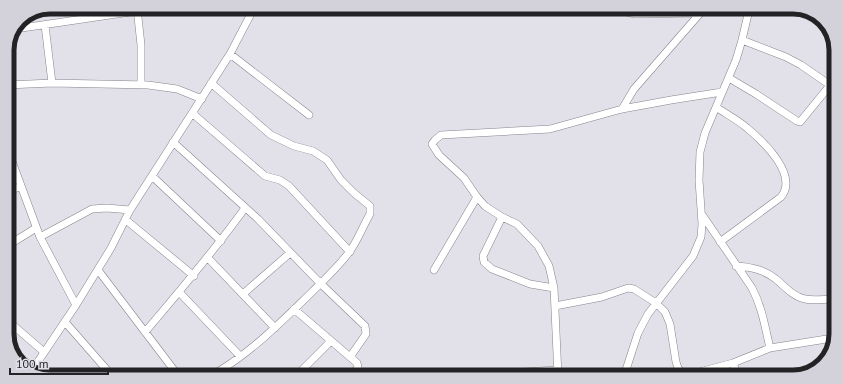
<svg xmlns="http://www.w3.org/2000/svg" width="843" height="384" font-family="'PT Sans',sans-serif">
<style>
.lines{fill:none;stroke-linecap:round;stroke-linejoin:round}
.minor-casing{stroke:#86848c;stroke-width:8}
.minor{stroke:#fff;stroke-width:7}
.rim{fill:none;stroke:#232225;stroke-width:5}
</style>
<rect width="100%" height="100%" fill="#e2e0e9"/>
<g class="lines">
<!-- minor casing -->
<g class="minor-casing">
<path id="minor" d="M 137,8 L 141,45 L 141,85
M 615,9 L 635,14 L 700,13
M 45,25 L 52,83
M 15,29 L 137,11
M 742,40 L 786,57 L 801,65 L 830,85
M 833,44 L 836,47
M 230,54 L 309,115
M 729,78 L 756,94 L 797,121 L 800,122 L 836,78
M 211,83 L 271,135 L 294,146 L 313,151 L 327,160 L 341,180 L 354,193 L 370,206 L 370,214 C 363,226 358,240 350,251 C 340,265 324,280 312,292 C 282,321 251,353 214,374
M 7,85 L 52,83 L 148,85 L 177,89 L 202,99
M 716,107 C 726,114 738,120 747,128 C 763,141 799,175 781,197 L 720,242
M 622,109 L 634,89 L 703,10
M 192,113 L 265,176 L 280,180 L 289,186 L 350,252
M 173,142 L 258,219 L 320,283 L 365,326 L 366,334 L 350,357
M 7,148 L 40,237 L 76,305
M 152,176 L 221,241
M 7,192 L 21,186
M 703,216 L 752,288 C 762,307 765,327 770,348
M 502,217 L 483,256 L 484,262 L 492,269 L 530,284 L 554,288
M 126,220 L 194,276
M 40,237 L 92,209 L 107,208 L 130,210
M 7,246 L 36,228
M 208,258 L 275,328
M 736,266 C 752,267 765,270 777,280 C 785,287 794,297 805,299 C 814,301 824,299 833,299
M 98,270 L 177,374
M 434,270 L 477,197
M 180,293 L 240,356
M 243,294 L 290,253
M 555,306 L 602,297 L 628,288 L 634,289 L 656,303 L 665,312 L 670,324 L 676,362 L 678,368 L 681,372 L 686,374 L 692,374 L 733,363
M 294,309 L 357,363 L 358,367 L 352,375
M 7,320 L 44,352
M 65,322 L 107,370
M 145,332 C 180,291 214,251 245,208
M 31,372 L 76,305 L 111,248 L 130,210 L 230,54 L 254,8
M 297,375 L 331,341
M 490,376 L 494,374 L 556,370
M 558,376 L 554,288 L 549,266 L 538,246 L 517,224 L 502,217 L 485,206 L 477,197 L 464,178 L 439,155 L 432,144 L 435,140 L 441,135 L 550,129 L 622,109 L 671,100 L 722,92
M 624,376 L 638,333 L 648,314 L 693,256 L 701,237 L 702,224 L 699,180 L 700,152 L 705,133 L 736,60 L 742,40 L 749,10
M 738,377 L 733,363 L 770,348 L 833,338"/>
</g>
<!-- minor -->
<use href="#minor" class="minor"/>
</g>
<!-- crop -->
<path d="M0 0H843V384H0ZM50 14H793A36 36 0 0 1 829 50V334A36 36 0 0 1 793 370H50A36 36 0 0 1 14 334V50A36 36 0 0 1 50 14Z" fill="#d3d1d9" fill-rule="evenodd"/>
<path class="rim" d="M50 14H793A36 36 0 0 1 829 50V334A36 36 0 0 1 793 370H50A36 36 0 0 1 14 334V50A36 36 0 0 1 50 14Z"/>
<!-- scale -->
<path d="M10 368v6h98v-6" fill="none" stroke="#232225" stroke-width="2"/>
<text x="16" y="368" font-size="12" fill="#232225" stroke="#e2e0e9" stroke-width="3" paint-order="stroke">100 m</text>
</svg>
